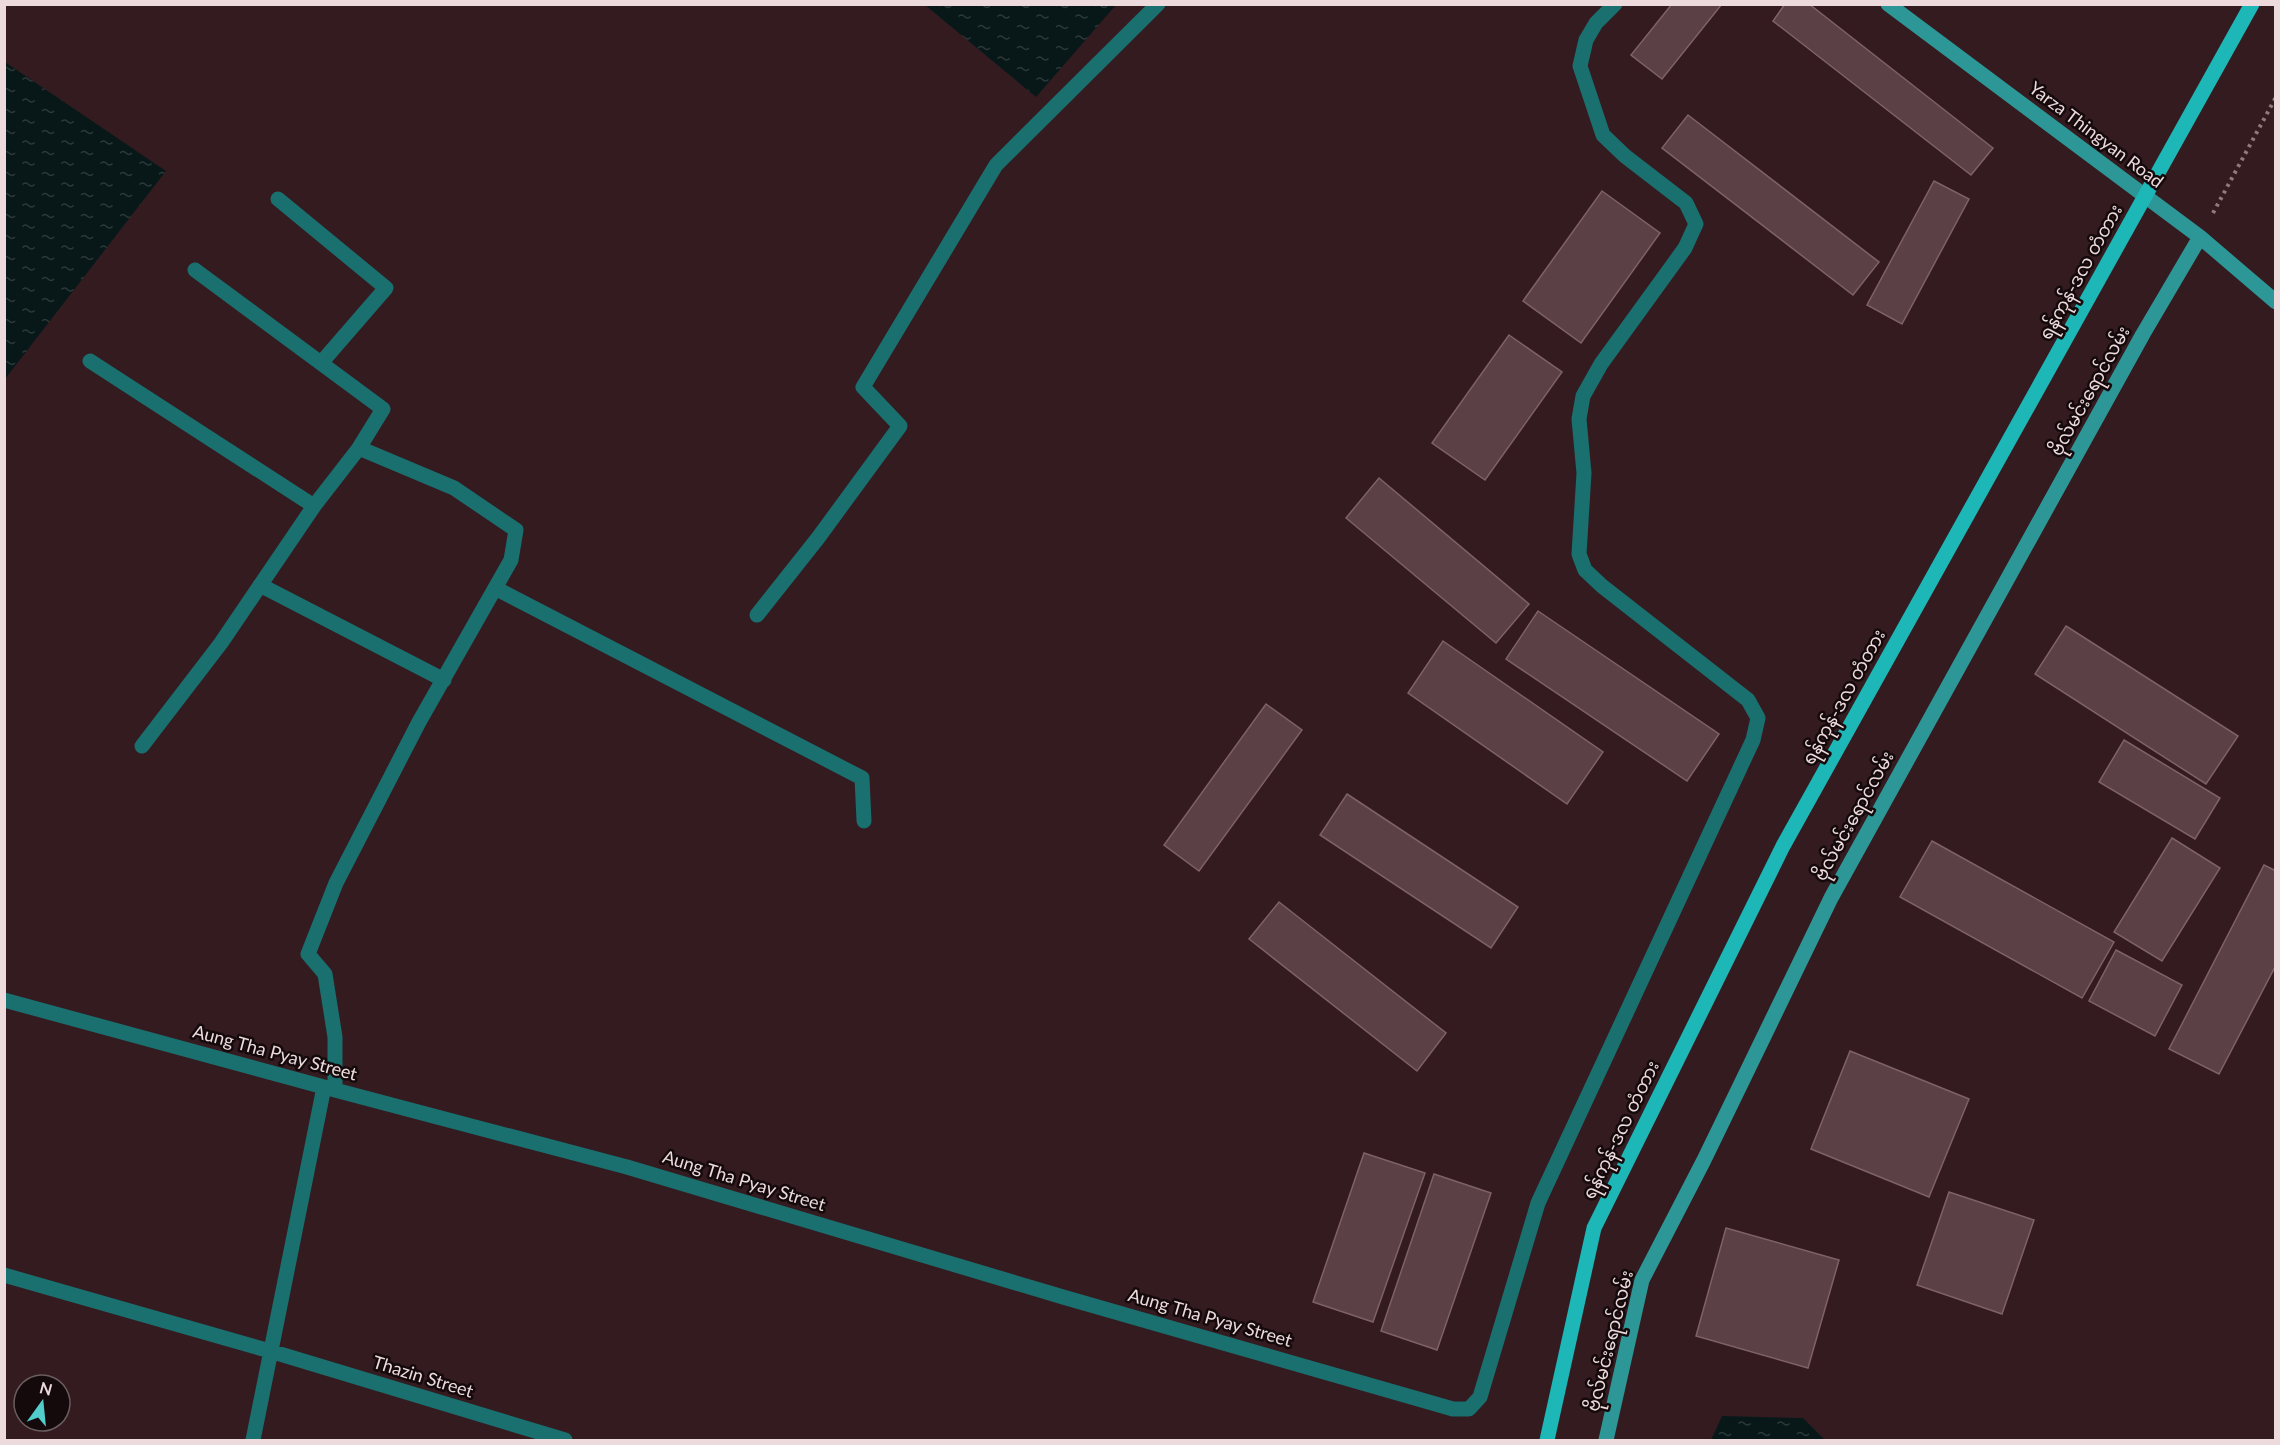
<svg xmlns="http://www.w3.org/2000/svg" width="2280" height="1445" font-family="Lato,'Noto Sans Myanmar',sans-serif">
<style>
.water{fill:url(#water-ripples)}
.building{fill:#5b4045;stroke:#7f6267;stroke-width:1.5}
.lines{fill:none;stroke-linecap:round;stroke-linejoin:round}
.path{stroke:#8f7a7e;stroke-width:4;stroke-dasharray:3 4.5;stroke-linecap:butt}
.street{stroke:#1a6f6f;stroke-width:15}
.secondary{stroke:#2c9796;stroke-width:15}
.primary-bridge{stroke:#1cb7b6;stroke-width:15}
.labels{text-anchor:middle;stroke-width:5;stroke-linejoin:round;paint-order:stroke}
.street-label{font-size:18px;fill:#ecdadd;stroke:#14090b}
</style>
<defs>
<pattern id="water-ripples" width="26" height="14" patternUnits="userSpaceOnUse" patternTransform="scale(1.5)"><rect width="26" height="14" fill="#081818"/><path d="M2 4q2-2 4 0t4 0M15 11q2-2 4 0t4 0" fill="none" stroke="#2c3939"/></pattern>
</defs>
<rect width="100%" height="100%" fill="#331b20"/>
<!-- water -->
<path class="water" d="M 925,5 L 1116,5 L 1036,97 Z
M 5,62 L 166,171 L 5,379 Z
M 1722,1416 L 1803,1418 L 1825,1440 L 1711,1440 Z"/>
<!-- building -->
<path class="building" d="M 1672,4 L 1722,4 L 1662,79 L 1631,55 Z
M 1785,4 L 1809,4 L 1993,148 L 1971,175 L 1773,21 Z
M 1688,115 L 1879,262 L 1853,295 L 1662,148 Z
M 1934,181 L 1969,199 L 1902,324 L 1867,305 Z
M 1602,191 L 1660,233 L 1581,343 L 1523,301 Z
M 1509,335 L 1562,372 L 1485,480 L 1432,443 Z
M 1379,478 L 1529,604 L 1496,643 L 1346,518 Z
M 1538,611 L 1719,734 L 1687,781 L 1506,659 Z
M 2066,626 L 2238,736 L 2206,784 L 2035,674 Z
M 1443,641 L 1603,752 L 1567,804 L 1408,693 Z
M 1266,704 L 1302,730 L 1199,871 L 1164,845 Z
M 2124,740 L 2220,798 L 2195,839 L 2099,782 Z
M 1347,794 L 1518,907 L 1491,948 L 1320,835 Z
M 2172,838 L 2220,868 L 2162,961 L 2114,932 Z
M 1932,841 L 2114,942 L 2082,998 L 1900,897 Z
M 2264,865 L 2276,871 L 2276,965 L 2219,1074 L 2169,1049 Z
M 1279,902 L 1446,1033 L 1417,1071 L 1249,939 Z
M 2116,950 L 2182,985 L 2155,1036 L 2089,1001 Z
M 1850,1051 L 1969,1099 L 1929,1197 L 1811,1149 Z
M 1364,1153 L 1425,1173 L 1373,1322 L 1313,1302 Z
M 1434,1174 L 1491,1193 L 1437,1350 L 1381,1331 Z
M 1949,1192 L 2034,1220 L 2002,1314 L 1917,1285 Z
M 1726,1228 L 1839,1260 L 1808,1368 L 1696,1336 Z"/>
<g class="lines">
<!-- path -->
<path class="path" d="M 2213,213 L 2276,97"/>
<!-- street -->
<path class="street" d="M 278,199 L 386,288 L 321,363
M 195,270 L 383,409 L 359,448
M 90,361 L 314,506
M 260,585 L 444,680
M 495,588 L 862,778 L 864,821
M 757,615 L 818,538 L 900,426 L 863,387 L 996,165 L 1158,4
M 142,746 L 221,643 L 314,506 L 359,448 L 454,488 L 516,530 L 511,560 L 419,722 L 336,883 L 308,954 L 325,974 L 335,1037 L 335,1090
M 4,1000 L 335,1090 L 627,1167 L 1063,1297 L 1453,1409 L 1469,1409 L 1480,1397 L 1538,1203 L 1753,740 L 1758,718 L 1748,700 L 1602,586 L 1585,570 L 1579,554 L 1584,473 L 1579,419 L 1583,396 L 1601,364 L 1685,248 L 1696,224 L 1686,203 L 1625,156 L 1603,135 L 1580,66 L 1586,40 L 1596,23 L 1615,4
M 4,1275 L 270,1351 L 565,1440
M 253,1440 L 324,1087"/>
<!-- secondary -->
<path class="secondary" d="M 1888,4 L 2200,237 L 2276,302
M 1606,1440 L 1642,1280 L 1704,1160 L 1831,898 L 2143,334 L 2200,237"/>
<!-- primary-bridge -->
<path class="primary-bridge" d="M 1547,1440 L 1594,1228 L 1783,846 L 2252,4"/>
</g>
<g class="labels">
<!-- street labels -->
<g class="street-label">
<text transform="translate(2096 135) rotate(37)" y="6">Yarza Thingyan Road</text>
<text transform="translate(2081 272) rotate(-61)" y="6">ရန်ကုန်-ဒလ တံတား</text>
<text transform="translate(2090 391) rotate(-61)" y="6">ဗိုလ်မင်းရောင်လမ်း</text>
<text transform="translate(1844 697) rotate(-61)" y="6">ရန်ကုန်-ဒလ တံတား</text>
<text transform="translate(1854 816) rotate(-61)" y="6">ဗိုလ်မင်းရောင်လမ်း</text>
<text transform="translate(275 1053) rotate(15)" y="6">Aung Tha Pyay Street</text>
<text transform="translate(1621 1130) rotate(-64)" y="6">ရန်ကုန်-ဒလ တံတား</text>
<text transform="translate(744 1181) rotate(17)" y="6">Aung Tha Pyay Street</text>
<text transform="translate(1210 1318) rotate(16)" y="6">Aung Tha Pyay Street</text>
<text transform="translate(1610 1341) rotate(-76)" y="6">ဗိုလ်မင်းရောင်လမ်း</text>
<text transform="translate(423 1377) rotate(17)" y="6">Thazin Street</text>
</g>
</g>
<!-- border -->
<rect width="2280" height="1445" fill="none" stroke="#ecdadd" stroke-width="12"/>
<!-- north arrow -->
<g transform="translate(42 1403) rotate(15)"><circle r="28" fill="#14090b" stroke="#6a5d5f" stroke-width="1.5"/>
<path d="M0-4.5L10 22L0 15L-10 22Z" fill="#52cdcc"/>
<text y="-9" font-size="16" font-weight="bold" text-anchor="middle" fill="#ecdadd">N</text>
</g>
</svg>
